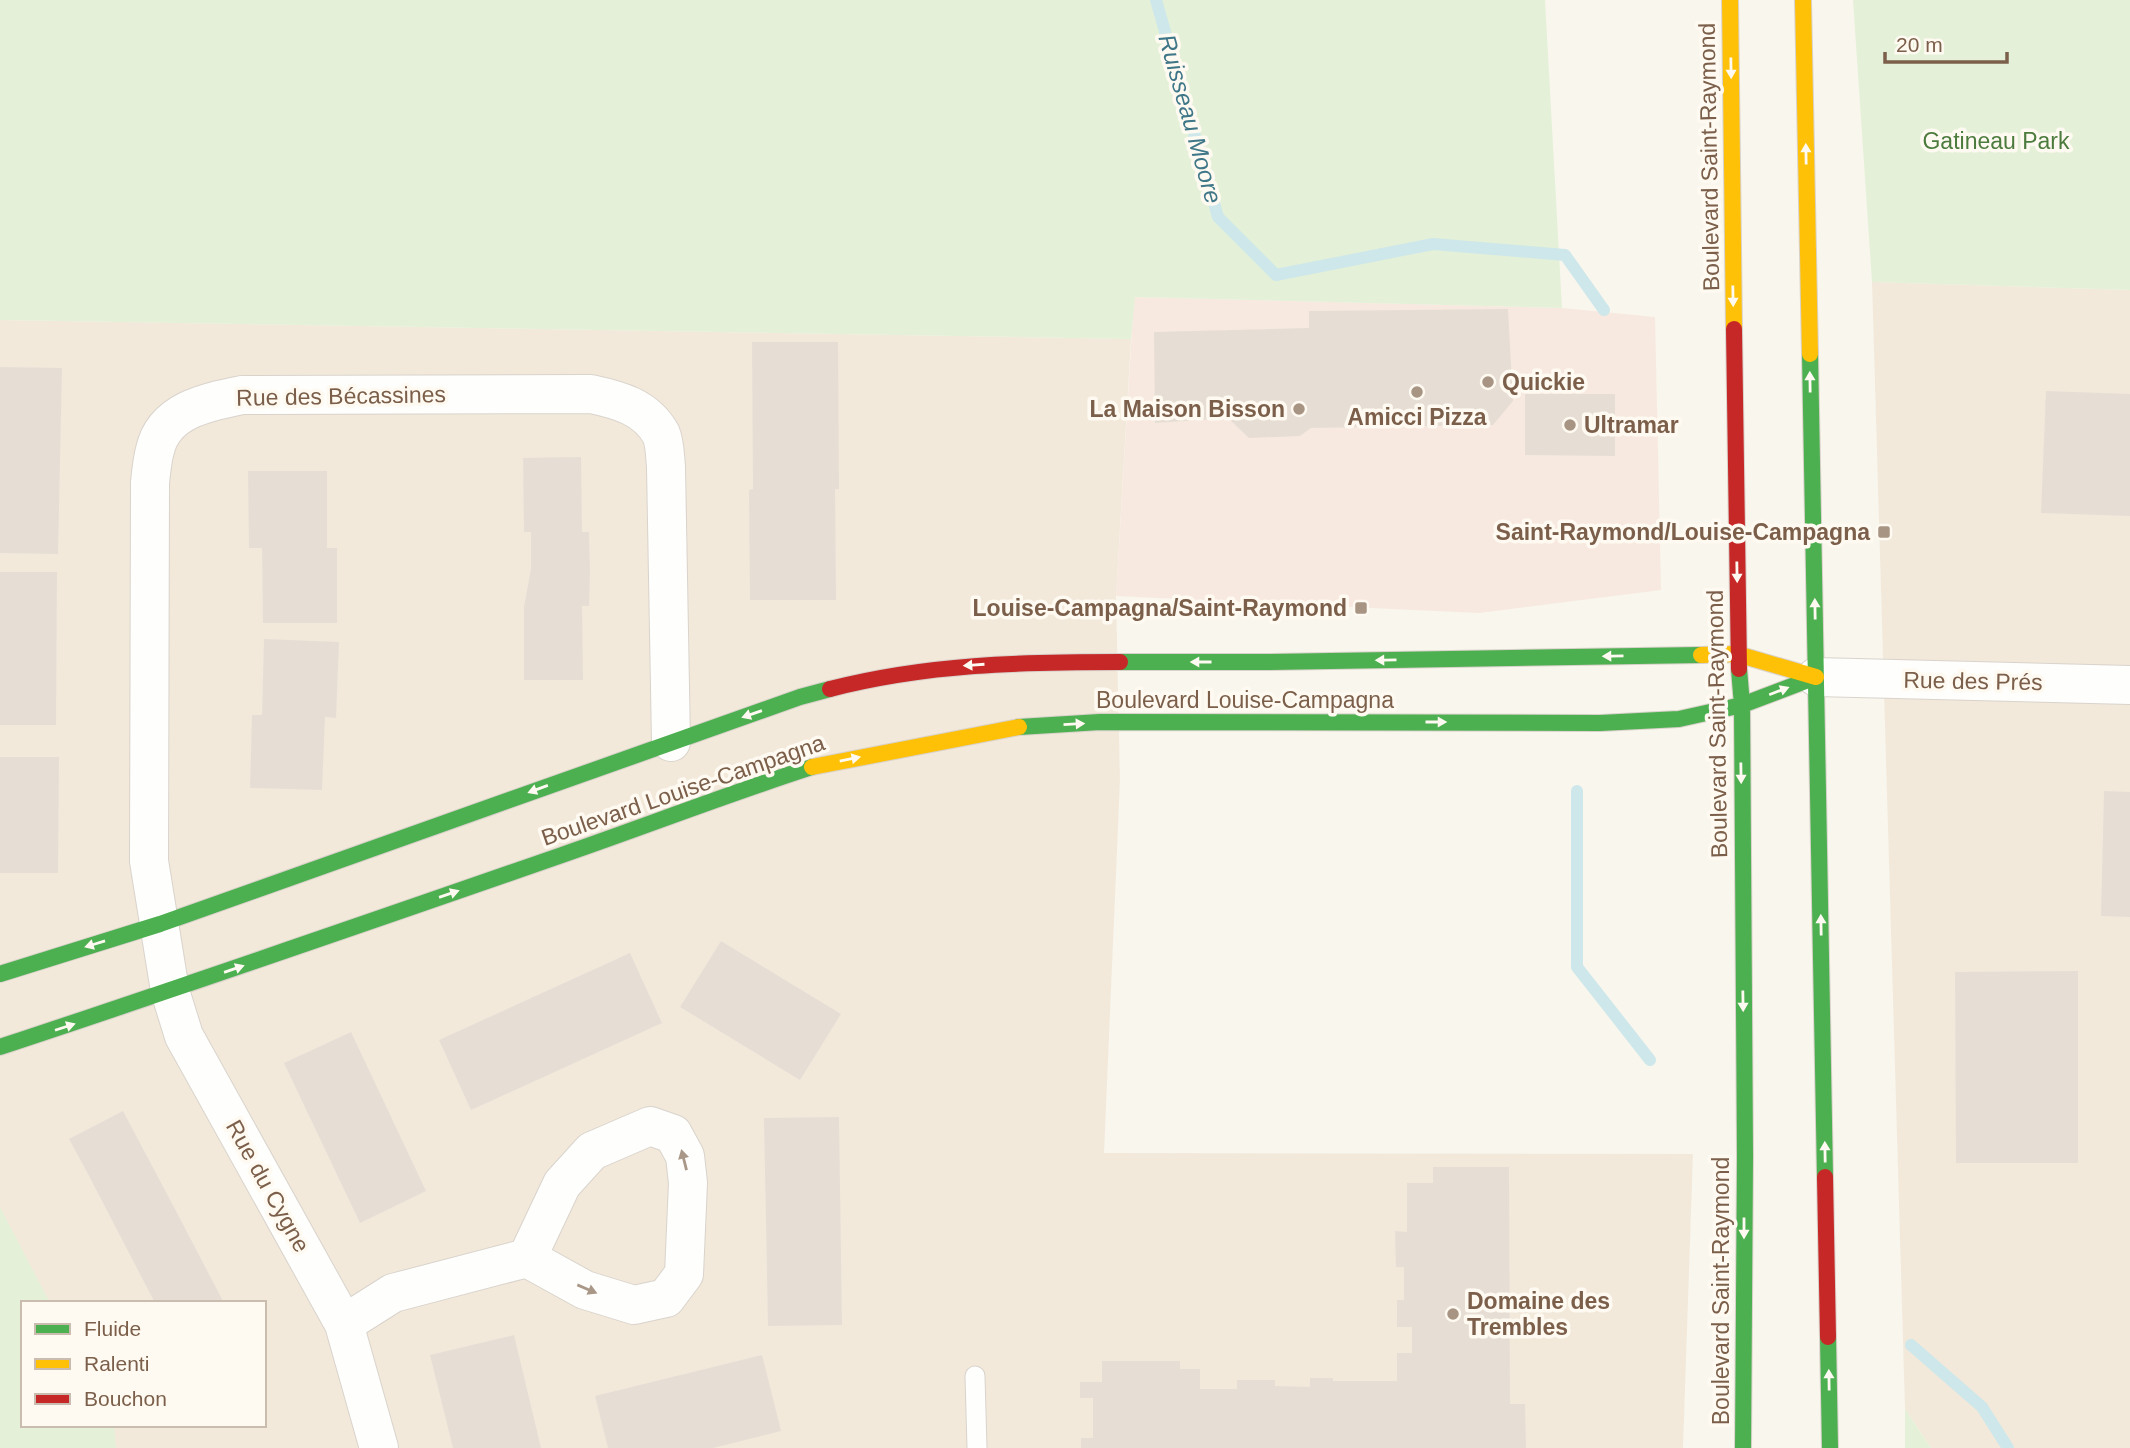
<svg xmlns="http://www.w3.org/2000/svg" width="2130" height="1448" font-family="Arial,sans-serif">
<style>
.residential{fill:#f2e9db;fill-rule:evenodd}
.commercial{fill:#f7e9df}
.green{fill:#e4f1d8}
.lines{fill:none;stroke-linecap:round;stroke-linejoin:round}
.stream{stroke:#cee7ea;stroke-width:12}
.building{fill:#e6ded5}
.lane-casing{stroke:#d9d3cc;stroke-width:21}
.street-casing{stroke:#d9d3cc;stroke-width:40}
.fast-casing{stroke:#d9d2ca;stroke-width:18}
.slow-casing{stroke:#d9d2ca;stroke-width:18}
.jam-casing{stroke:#d9d2ca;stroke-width:18}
.lane{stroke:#fefefc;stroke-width:19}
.street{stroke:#fefefc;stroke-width:38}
.fast{stroke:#4caf50;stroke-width:16}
.slow{stroke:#ffc107;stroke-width:16}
.jam{stroke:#c62828;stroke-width:16}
.oneway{fill:#fffaf1}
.oneway2{fill:#a99788}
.poi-dot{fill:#a79483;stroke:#fffaf1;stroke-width:2.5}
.labels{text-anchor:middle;stroke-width:7;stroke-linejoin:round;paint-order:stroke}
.park-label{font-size:23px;fill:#4c7b3e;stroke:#fffaf1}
.street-label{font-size:23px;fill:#7b5f4a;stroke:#fffaf1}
.poi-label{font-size:23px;font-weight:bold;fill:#7b5f4a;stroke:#fffaf1;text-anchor:start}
.water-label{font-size:24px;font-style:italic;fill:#3f7788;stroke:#fffaf1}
</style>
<rect width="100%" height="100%" fill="#f9f6ee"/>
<!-- residential -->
<path class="residential" d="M 1872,282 L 2130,290 L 2130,1448 L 1931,1448 L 1905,1409 Z
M 0,320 L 1131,339 L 1116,596 L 1120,780 L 1104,1153 L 1693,1154 L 1683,1448 L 0,1448 ZM 23,1303 L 264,1303 L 264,1425 L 23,1425 Z"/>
<!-- commercial -->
<path class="commercial" d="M 1134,297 L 1562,308 L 1655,317 L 1661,590 L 1479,613 L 1116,596 Z"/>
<!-- green -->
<path class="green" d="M 0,0 L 1545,0 L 1562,308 L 1135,297 L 1131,339 L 0,320 Z
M 1853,0 L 2130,0 L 2130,290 L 1872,282 Z
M 0,1207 L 50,1303 L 23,1303 L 23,1425 L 114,1425 L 116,1448 L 0,1448 Z
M 1905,1409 L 1931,1448 L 1905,1448 Z"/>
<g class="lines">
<!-- stream -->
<path class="stream" d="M 1156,0 L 1218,217 L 1276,275 L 1433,244 L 1565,255 L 1604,310
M 1577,791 L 1577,967 L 1650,1060
M 1911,1345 L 1982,1407 L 2008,1448"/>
</g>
<!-- building -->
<path class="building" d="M 1508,309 L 1513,401 L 1493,425 L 1311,428 L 1300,436 L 1249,438 L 1228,418 L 1155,423 L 1154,332 L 1309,328 L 1309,311 Z
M 752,342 L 838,342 L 839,489 L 835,489 L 836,600 L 750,600 L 749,490 L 753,489 Z
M 0,367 L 62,368 L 58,554 L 0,553 Z
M 2046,391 L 2130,394 L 2130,516 L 2041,513 Z
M 1525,394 L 1615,394 L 1615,456 L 1525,455 Z
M 581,457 L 582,532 L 589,532 L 590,572 L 589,606 L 582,606 L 583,680 L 524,680 L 524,607 L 531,569 L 531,532 L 524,532 L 523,458 Z
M 248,471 L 327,471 L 327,548 L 337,548 L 337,623 L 263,623 L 262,548 L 249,548 Z
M 0,572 L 57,572 L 56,725 L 0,725 Z
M 264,639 L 339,642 L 336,718 L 325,717 L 322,790 L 250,788 L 252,715 L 262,715 Z
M 0,757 L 59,757 L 58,873 L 0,873 Z
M 2104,791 L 2130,792 L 2130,917 L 2101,916 Z
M 721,941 L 841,1014 L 800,1080 L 680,1007 Z
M 630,953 L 662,1023 L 471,1110 L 439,1040 Z
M 2078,971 L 2078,1163 L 1956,1163 L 1955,972 Z
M 351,1032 L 426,1191 L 360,1223 L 284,1063 Z
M 123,1111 L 176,1211 L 224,1303 L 155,1303 L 87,1172 L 69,1139 Z
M 839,1117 L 842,1325 L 768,1326 L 764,1118 Z
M 1433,1167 L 1509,1167 L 1510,1404 L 1525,1404 L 1526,1448 L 1081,1448 L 1081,1438 L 1093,1438 L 1093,1398 L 1080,1398 L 1080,1382 L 1102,1382 L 1102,1361 L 1180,1361 L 1180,1369 L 1200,1369 L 1200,1389 L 1237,1389 L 1237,1380 L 1275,1380 L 1275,1386 L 1310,1387 L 1310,1378 L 1333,1378 L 1333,1381 L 1397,1381 L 1397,1353 L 1412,1353 L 1412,1327 L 1397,1327 L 1397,1300 L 1404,1300 L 1404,1267 L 1396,1267 L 1395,1231 L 1407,1232 L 1407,1183 L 1433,1183 Z
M 514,1335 L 541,1448 L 453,1448 L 430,1355 Z
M 762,1355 L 781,1431 L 713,1448 L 608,1448 L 595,1396 Z"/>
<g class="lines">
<!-- lane casing -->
<g class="lane-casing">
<path id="lane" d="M 975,1376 L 977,1448"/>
</g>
<!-- street casing -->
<g class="street-casing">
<path id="street" d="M 1816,677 L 2130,685
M 344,1324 L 393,1293 L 527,1258 L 585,1290 L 634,1305 L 666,1298 L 684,1274 L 688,1183 L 685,1156 L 673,1134 L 650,1126 L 592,1151 L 562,1184 L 527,1258
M 379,1448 L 344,1324 L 184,1036 L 170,991 L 149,861 L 150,483 C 151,472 152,461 155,450 C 164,410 207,402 242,395 L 591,394 C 619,400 646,407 661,434 C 665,443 665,457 666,467 L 671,742"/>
</g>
<!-- fast casing -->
<g class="fast-casing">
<path id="fast" d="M 1810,354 L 1825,1177
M 1120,662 L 1269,662 L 1701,655
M 1739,669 L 1742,705 L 1745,1156 L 1743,1448
M 1019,727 L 1100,722 L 1600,723 L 1679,719 L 1742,705 L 1816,677
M 0,974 L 160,924 L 800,697 L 830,689
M 0,1047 C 188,985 375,920 562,855 C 646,826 728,794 812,767
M 1828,1337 L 1830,1448"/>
</g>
<!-- slow casing -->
<g class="slow-casing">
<path id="slow" d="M 1730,0 L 1734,329
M 1803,0 L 1810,354
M 1701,655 L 1737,654 L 1816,677
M 812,767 L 1019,727"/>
</g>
<!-- jam casing -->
<g class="jam-casing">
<path id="jam" d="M 1734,329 L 1739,669
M 830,689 C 927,664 1021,662 1120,662
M 1825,1177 L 1828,1337"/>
</g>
<!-- lane -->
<use href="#lane" class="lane"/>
<!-- street -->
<use href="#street" class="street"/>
<!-- fast -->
<use href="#fast" class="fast"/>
<!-- slow -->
<use href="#slow" class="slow"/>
<!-- jam -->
<use href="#jam" class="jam"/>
</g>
<!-- one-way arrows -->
<defs><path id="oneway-solid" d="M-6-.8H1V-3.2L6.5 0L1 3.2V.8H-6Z" transform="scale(1.75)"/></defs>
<g class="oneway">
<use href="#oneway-solid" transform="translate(1731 68) rotate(89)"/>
<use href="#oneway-solid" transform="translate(1806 154) rotate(-91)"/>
<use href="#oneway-solid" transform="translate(1733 296) rotate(89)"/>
<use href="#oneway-solid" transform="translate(1810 382) rotate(-91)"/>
<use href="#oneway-solid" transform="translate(1737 572) rotate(89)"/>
<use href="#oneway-solid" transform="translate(1815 609) rotate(-91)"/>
<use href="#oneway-solid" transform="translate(1613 656) rotate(179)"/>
<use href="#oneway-solid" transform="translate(1386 660) rotate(179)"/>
<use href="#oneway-solid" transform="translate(1201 662) rotate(180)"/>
<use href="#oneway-solid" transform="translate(974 665) rotate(176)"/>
<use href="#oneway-solid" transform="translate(1779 691) rotate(-21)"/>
<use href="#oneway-solid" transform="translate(752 714) rotate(161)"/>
<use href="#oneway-solid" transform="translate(1436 722)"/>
<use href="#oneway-solid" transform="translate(1074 724) rotate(-3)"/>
<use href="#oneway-solid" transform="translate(850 759) rotate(-11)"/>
<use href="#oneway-solid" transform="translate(1741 773) rotate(89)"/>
<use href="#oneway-solid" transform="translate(538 789) rotate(160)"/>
<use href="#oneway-solid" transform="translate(449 894) rotate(-19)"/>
<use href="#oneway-solid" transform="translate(1821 925) rotate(-91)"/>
<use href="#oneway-solid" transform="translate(95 944) rotate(163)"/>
<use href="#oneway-solid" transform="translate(234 969) rotate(-19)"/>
<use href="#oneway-solid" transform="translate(1743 1001) rotate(89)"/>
<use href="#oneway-solid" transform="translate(65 1027) rotate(-18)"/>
<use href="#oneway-solid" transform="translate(1825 1152) rotate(-91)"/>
<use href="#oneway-solid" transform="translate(1744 1228) rotate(90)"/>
<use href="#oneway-solid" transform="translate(1829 1380) rotate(-91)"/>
</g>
<g class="oneway2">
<use href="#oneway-solid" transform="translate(684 1160) rotate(-104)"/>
<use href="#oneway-solid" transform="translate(587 1289) rotate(23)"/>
</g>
<!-- markers -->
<g class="poi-dot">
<circle cx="1488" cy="382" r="7"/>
<circle cx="1417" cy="392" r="7"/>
<circle cx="1299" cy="409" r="7"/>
<circle cx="1570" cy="425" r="7"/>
<rect x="1877" y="525" width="14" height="14" rx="3.5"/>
<rect x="1354" y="601" width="14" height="14" rx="3.5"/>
<circle cx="1453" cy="1314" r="7"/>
</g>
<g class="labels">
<!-- park labels -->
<g class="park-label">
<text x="1996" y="149">Gatineau Park</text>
</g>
<!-- street labels -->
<g class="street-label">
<text transform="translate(1709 157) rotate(-91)" y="8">Boulevard Saint-Raymond</text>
<text transform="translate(341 396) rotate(-1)" y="8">Rue des Bécassines</text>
<text transform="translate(1973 681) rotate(1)" y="8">Rue des Prés</text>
<text x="1245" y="708">Boulevard Louise-Campagna</text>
<text transform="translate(1717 724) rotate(-91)" y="8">Boulevard Saint-Raymond</text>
<text transform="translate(683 790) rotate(-19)" y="8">Boulevard Louise-Campagna</text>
<text transform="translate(268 1186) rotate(61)" y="8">Rue du Cygne</text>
<text transform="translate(1721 1291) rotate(-90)" y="8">Boulevard Saint-Raymond</text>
</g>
<!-- poi labels -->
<g class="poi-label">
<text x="1502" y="390">Quickie</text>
<text x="1285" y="417" text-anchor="end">La Maison Bisson</text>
<text x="1417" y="425" text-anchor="middle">Amicci Pizza</text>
<text x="1584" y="433">Ultramar</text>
<text x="1870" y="540" text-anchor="end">Saint-Raymond/Louise-Campagna</text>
<text x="1347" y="616" text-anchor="end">Louise-Campagna/Saint-Raymond</text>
<text x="1467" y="1309">Domaine des<tspan x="1467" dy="26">Trembles</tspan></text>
</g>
<!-- water labels -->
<g class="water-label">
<text transform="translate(1190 119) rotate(74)" y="8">Ruisseau Moore</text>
</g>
</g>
<!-- legend -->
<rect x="21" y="1301" width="245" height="126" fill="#fffaf1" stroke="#cabcae" stroke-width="2"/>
<rect x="35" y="1324" width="35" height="10" fill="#4caf50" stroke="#cabcae" stroke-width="2"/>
<text x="84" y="1336" font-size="21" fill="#7b5f4a">Fluide</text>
<rect x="35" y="1359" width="35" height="10" fill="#ffc107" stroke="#cabcae" stroke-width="2"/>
<text x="84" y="1371" font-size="21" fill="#7b5f4a">Ralenti</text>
<rect x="35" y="1394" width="35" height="10" fill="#c62828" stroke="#cabcae" stroke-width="2"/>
<text x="84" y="1406" font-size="21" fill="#7b5f4a">Bouchon</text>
<!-- scale -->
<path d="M1885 52v10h122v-10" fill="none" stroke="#7b5f4a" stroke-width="3.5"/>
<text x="1896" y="52" font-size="21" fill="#7b5f4a" stroke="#fffaf1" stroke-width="5" paint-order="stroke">20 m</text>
</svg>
